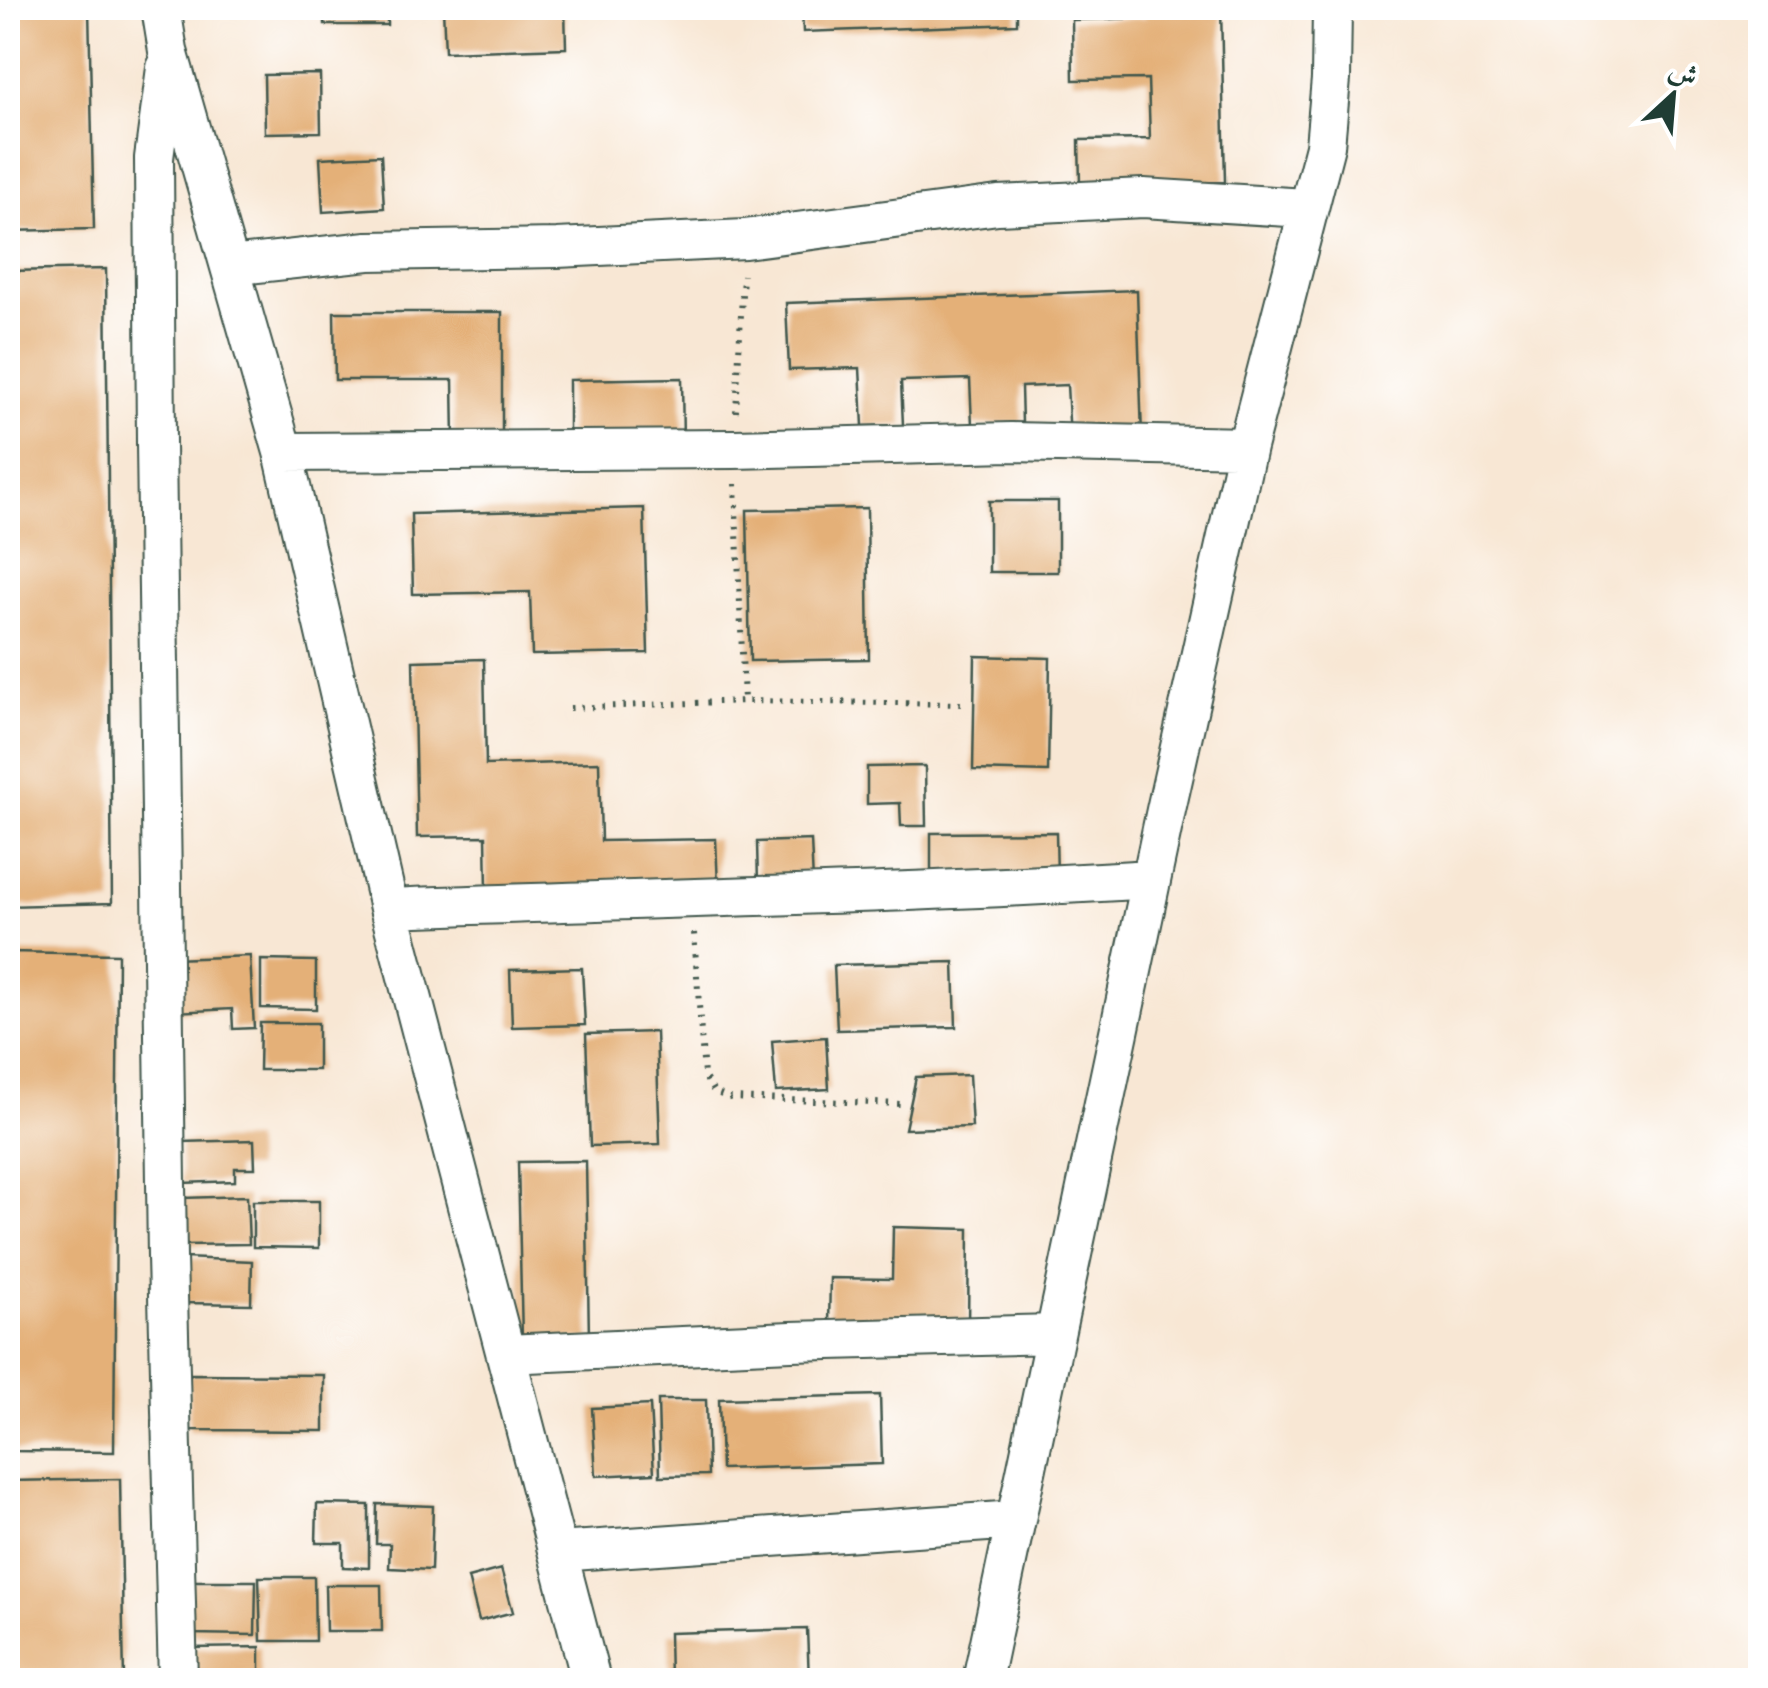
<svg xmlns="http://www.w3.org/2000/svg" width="1768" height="1688" font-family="'Old Standard TT',Amiri,serif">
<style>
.building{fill:#e4b078}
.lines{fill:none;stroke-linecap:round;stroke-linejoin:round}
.minor-casing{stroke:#40564c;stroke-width:42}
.path{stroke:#40564c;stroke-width:6;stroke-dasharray:2.5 8;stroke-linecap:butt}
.minor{stroke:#fff;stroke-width:38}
</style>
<rect width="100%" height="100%" fill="#fff"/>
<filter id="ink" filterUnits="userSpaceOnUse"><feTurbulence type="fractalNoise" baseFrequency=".01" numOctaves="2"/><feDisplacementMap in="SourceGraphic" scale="20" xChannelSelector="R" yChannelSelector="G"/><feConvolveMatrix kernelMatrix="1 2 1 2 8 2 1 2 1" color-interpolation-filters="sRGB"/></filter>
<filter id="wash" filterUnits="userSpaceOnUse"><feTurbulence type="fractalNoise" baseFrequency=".0048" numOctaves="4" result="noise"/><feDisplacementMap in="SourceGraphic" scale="40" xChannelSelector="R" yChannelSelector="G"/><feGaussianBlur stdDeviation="2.25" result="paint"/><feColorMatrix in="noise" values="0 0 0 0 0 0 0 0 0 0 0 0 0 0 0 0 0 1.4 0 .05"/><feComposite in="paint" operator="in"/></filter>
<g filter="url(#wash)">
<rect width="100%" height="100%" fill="#f8e7d4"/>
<g id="blocks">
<!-- building -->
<path class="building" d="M 8,8 L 89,8 L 94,229 L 8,231 Z
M 325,8 L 387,8 L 387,25 L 325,25 Z
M 443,8 L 565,8 L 566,48 L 445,52 Z
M 802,8 L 1017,8 L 1017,24 L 803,32 Z
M 1145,8 L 1221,8 L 1225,182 L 1080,185 L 1079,140 L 1150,139 L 1148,79 L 1073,80 L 1072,20 L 1145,18 Z
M 320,74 L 321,132 L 265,133 L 264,75 Z
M 381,155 L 384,208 L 323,212 L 320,158 Z
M 106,269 L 112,903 L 8,906 L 8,271 Z
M 1137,290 L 1142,436 L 1070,438 L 1067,385 L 1021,387 L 1022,423 L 972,425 L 970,379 L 901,381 L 903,425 L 863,426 L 860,368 L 789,370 L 786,303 Z
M 334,312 L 502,312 L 502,441 L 454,441 L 453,380 L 335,380 Z
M 682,378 L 683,443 L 569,450 L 569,380 Z
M 989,501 L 1058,501 L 1058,572 L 989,572 Z
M 644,508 L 648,653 L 532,655 L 530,592 L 413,594 L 411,514 Z
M 867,508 L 869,659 L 750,661 L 747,510 Z
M 975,656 L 1050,658 L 1048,772 L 973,770 Z
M 484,659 L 486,765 L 599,762 L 601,841 L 716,839 L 718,887 L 487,891 L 486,836 L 417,837 L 413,661 Z
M 925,766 L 926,826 L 901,826 L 900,803 L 867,804 L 867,767 Z
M 1056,832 L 1057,878 L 931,879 L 931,833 Z
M 811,840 L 813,883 L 758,884 L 757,842 Z
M 8,952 L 118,954 L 114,1452 L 8,1451 Z
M 250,956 L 254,1028 L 233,1029 L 232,1009 L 175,1012 L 173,959 Z
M 261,960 L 316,961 L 316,1009 L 261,1008 Z
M 954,962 L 956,1027 L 837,1030 L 834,965 Z
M 582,968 L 585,1025 L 512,1027 L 510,970 Z
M 260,1023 L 318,1023 L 318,1070 L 259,1070 Z
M 656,1032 L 660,1144 L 590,1146 L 586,1034 Z
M 826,1037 L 829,1089 L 776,1092 L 772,1041 Z
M 969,1075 L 972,1127 L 905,1129 L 916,1077 Z
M 254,1140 L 255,1168 L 235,1168 L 235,1181 L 182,1183 L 181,1142 Z
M 586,1161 L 589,1339 L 522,1340 L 518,1162 Z
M 247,1196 L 249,1244 L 183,1245 L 182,1198 Z
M 253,1201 L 319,1201 L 319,1248 L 253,1247 Z
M 893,1227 L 969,1229 L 968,1328 L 829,1325 L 830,1278 L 892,1279 Z
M 184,1258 L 252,1261 L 251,1304 L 183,1303 Z
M 189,1374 L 324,1375 L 324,1431 L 189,1430 Z
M 880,1395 L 882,1464 L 721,1469 L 719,1399 Z
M 658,1400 L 706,1400 L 708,1475 L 660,1476 Z
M 650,1405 L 654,1473 L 596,1476 L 592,1408 Z
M 120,1479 L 124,1680 L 8,1680 L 8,1481 Z
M 317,1504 L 369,1505 L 369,1568 L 343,1567 L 343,1543 L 316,1543 Z
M 377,1504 L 433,1506 L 431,1570 L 389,1568 L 390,1544 L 376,1544 Z
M 501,1569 L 513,1612 L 479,1621 L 468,1578 Z
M 259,1577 L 314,1577 L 315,1641 L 261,1641 Z
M 189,1581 L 256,1581 L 255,1635 L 189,1634 Z
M 325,1585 L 381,1585 L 382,1631 L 326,1631 Z
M 807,1629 L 809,1680 L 670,1680 L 669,1633 Z
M 260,1647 L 260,1680 L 190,1680 L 190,1648 Z"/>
</g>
</g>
<g filter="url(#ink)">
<use href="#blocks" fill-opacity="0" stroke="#40564c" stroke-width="2.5"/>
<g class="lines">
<!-- minor casing -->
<g class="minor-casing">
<path id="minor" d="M 161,8 L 168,51 L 283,452 L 389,908 L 591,1680
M 166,68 L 154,158 L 156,443 L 167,1257 L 178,1680
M 230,266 L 368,251 L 557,248 L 745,239 L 998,205 L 1143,198 L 1306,208
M 283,452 L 734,449 L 1011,442 L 1247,447
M 389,908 C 643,898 897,895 1151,879
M 506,1354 L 791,1341 L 1055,1334
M 558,1552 L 1016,1520
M 982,1680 L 1166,810 L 1247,447 L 1325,146 L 1331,79 L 1332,8"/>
</g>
<!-- path -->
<path class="path" d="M 736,412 L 743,275
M 735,484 L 744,701
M 570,708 L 744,701 L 963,704
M 694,933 L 704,1076 L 714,1092 L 730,1098 L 903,1104"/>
<!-- minor -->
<use href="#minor" class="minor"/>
</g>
</g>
<!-- margin -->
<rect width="1768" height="1688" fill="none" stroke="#fff" stroke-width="40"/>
<!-- north arrow -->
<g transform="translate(1673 95) rotate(26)" stroke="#ffffff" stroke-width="8" paint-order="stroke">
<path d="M0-8L18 38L0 25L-18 38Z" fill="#1f3d34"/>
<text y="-15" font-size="28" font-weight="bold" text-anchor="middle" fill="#1f3d34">ش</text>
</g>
</svg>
